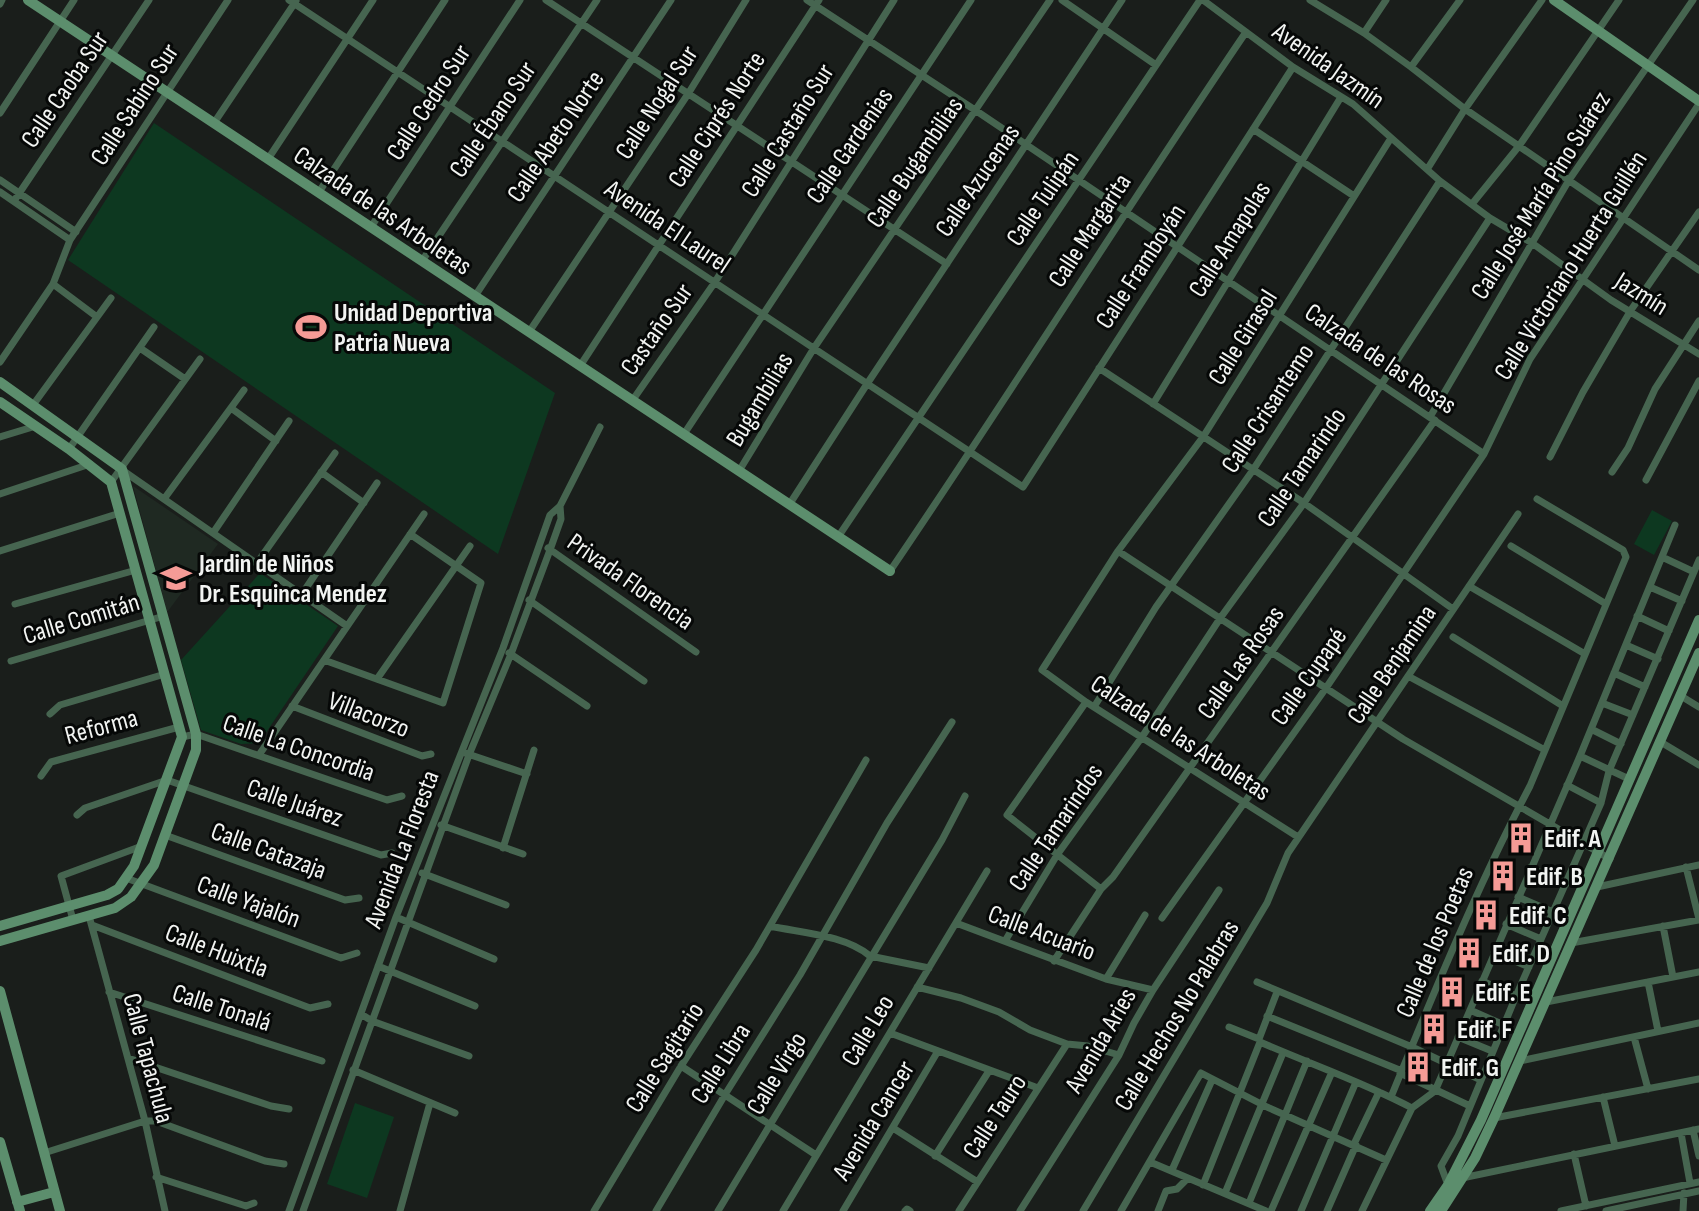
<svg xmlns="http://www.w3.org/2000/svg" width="1699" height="1211" font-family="'Sofia Sans Condensed',sans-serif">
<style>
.built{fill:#1f2922}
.green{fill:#0d3820}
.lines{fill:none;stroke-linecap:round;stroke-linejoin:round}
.street{stroke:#466550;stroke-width:7}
.secondary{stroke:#5c8e6d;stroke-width:10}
.labels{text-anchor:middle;stroke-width:6;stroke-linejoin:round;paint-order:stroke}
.street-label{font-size:26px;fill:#f2f4f2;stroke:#060807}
.poi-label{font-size:26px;font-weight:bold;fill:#f2f4f2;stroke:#060807;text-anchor:start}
</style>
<rect width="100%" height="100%" fill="#1a1e1b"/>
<!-- built -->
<path class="built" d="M 133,486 L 218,544 L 168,611 L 167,611 Z"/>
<!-- green -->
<path class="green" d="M 154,123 L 555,393 L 498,554 L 68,260 Z
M 1652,510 L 1672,521 L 1654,555 L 1634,544 Z
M 260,573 L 338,626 L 259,743 L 241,744 L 201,730 L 181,660 Z
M 355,1103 L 394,1117 L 367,1198 L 327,1184 Z"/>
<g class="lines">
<!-- street -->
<path class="street" d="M 289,0 L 1023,487 L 1293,67
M 546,0 L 947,264
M 807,0 L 975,110 L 1484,454
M 1062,0 L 1156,65
M 1203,0 L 1293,67 L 1353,104 L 1440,181 L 1490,218 L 1532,243 L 1611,300 L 1699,354
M 1310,0 L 1364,33 L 1411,67 L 1465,109 L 1699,270
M 0,4 L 2,0
M 1364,33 L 1386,0
M 1411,67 L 1460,0
M 0,113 L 74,0
M 214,123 L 296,1
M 1253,129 L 1354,196
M 268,159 L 373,0
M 1428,168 L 1465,109 L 1542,0
M 0,180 L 76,232
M 0,192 L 70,240
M 319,192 L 445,0
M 14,201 L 149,0
M 1472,204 L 1519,146 L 1619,0
M 371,227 L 520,0
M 422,261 L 597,0
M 53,284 L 97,317
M 475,296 L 671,0
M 529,332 L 688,94 L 746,0
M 140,348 L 185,379
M 0,362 L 53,284 L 70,240 L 228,0
M 580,366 L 819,0
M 1099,368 L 1304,503 L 1453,609
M 632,401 L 715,282 L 894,0
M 1153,404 L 1341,97
M 33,405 L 111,298
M 231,408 L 276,441
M 1430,417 L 1569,180 L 1693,0
M 684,434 L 971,0
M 0,437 L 36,426
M 69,449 L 154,327
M 1550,457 L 1583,392 L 1631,310 L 1699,212
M 122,470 L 347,626
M 739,471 L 814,348 L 1050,0
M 321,472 L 364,503
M 1612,472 L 1628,448 L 1655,389 L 1699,321
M 1646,480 L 1699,381
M 111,482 L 200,359
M 0,494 L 90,464
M 164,499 L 244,390
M 789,505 L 867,384 L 1122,0
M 213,533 L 289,421
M 838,537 L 1200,0
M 1511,546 L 1606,604
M 548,548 L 696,652
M 0,551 L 120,513
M 1118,551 L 1403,739 L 1610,859
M 1662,557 L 1694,572
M 257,563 L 335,453
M 890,571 C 1011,393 1125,210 1246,32
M 1469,586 L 1585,654
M 1650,587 L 1682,601
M 302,594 L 377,483
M 529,600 L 644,681
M 15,604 L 136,570
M 1637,616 L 1669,631
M 1453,637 L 1563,706
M 1626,645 L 1658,659
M 509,653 L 587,706
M 324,660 L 443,703 L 481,583 L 410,534
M 11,661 L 164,616
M 1614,673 L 1645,687
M 1408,676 L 1545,750
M 377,679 L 470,546
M 1681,696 L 1699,707
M 1086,702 L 1007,815 L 1101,889
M 1602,703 L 1633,715
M 292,706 L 422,756 L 431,754
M 1094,707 L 1156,607 L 1253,470 L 1440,181
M 50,714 L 60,705 L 165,674
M 1591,729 L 1621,744
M 182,737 L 196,734 L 387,800 L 402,796
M 1659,741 L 1699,765
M 465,753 L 527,774
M 259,755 L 424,514
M 1580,756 L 1629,779
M 41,776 L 51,762 L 179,727
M 1567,785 L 1601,803
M 77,815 L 85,808 L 167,780 L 381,855 L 392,853
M 441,825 L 523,854
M 165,835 L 345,900 L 359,898
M 1298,837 L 1086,702 L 1042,670 L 1118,551 L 1203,437 L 1391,138
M 503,848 L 534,750
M 1686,867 L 1699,919
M 1530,868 L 1566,884
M 422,873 L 506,905
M 126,878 L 341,958 L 357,953
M 1597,887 L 1699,865
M 1518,897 L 1553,912
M 89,916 L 145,1121 L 165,1211
M 396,917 L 494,959
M 1162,918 L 1326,688 L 1484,454 L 1530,359 L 1699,104
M 73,920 L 61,876 L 142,846
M 956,923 L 1106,979 L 1153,990
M 1506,924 L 1541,939
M 92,925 L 310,1008 L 328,1004
M 770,926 C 802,933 845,935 870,956 L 929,968
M 1663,926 L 1673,977
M 1005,941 L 1057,855 L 1142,737 L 1221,617 L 1304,503 L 1490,218
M 1571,943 L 1699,920
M 1494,952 L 1529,967
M 1054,961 L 1101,889 L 1113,877 L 1435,420
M 378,966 L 475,1006
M 1106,979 L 1145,915
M 1482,981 L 1516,996
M 1257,982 L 1412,1047 L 1481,1080
M 1648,982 L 1658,1031
M 917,987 L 961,998 L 999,1012 L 1030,1030 L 1067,1044 L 1088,1046 L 1119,1055
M 109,992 L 322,1061
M 1546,1002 L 1699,972
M 1470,1010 L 1504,1025
M 361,1014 L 372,1021 L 469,1056
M 1267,1016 L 1402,1071
M 1229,1027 L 1259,1039 L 1260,1042 C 1310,1064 1363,1082 1412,1108
M 890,1033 L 1038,1088
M 1458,1037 L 1492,1051
M 1634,1037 L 1648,1089
M 1259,1039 L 1277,992
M 128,1058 L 271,1106 L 289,1109
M 1520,1061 L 1699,1023
M 681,1066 L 816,1155
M 353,1070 L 455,1113
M 1400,1073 L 1470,1106
M 1391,1097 C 1434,992 1477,887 1530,786 L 1626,557 L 1623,550 L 1537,499
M 1603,1097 L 1615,1146
M 1494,1118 L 1699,1079
M 893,1128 L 976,1181
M 1693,1130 L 1699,1156
M 1681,1133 L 1690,1183
M 1354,1144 L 1379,1092
M 44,1153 L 145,1121 L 156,1121 L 265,1161 L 284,1164
M 1574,1154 L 1586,1206
M 935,1156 L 989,1071
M 1150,1162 L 1266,1211
M 1172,1170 L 1212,1080
M 156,1177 L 246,1206 L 254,1203
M 1462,1178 L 1699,1129
M 1203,1185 L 1260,1042
M 1448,1185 L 1441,1166 L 1458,1136 L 1516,996 L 1601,803 L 1609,771 L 1699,560
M 1225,1193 L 1283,1053
M 1249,1203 L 1307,1061
M 289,1211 L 396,917 L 503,648 L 550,515 L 560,506 L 600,427
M 303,1211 L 469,755 L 511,654 L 550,550 L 561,519 L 560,506
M 400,1211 L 430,1103
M 594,1211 L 681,1066 L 756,950 L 866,760
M 656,1211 L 726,1093 L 800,975 L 887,823 L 952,722
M 718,1211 L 942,840 L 965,796
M 783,1211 L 987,871
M 843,1211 L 938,1051
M 905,1211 L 907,1209 L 910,1211
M 959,1211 L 1067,1044
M 1020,1211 L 1119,1055 L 1134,1023 L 1153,990 L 1219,890
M 1083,1211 L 1267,903 L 1288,853 L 1518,514
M 1121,1211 L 1201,1073 L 1267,1107 L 1386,1160
M 1158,1211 L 1166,1191 L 1177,1189 L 1187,1179
M 1271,1211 L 1332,1072
M 1301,1211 L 1356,1082
M 1327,1211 L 1356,1145
M 1362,1211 L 1412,1108 L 1435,1091 L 1580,756 L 1675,525
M 1561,1211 L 1699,1182
M 1606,1211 L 1699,1191
M 1683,1211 L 1684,1193"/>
<!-- secondary -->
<path class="secondary" d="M 28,0 L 890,571
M 1554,0 L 1699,101
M 0,382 L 122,469 L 196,734 L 196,750 L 154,865 L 131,897 L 115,908 L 0,941
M 0,402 L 69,449 L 111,482 L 182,737 L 134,866 L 118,889 L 107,895 L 0,926
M 0,991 L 60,1211
M 0,1142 L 20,1211
M 17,1202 L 54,1192
M 1430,1211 L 1448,1185 L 1481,1120 L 1699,620
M 1441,1211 L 1475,1158 L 1494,1118 L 1699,653"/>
</g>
<!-- icons -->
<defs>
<g id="stadium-bare" transform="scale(2.415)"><path d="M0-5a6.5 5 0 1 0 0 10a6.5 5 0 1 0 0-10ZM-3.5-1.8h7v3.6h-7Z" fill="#f59b96" stroke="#060807" stroke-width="2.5" paint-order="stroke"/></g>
<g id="school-bare" transform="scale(2.415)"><path d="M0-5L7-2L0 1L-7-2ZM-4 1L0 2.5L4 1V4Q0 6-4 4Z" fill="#f59b96" stroke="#060807" stroke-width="2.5" paint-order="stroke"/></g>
<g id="building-bare" transform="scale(2.415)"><path d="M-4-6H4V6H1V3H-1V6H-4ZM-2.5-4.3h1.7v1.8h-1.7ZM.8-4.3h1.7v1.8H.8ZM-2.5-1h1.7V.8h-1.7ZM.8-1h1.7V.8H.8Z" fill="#f59b96" stroke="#060807" stroke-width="2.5" paint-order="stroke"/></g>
</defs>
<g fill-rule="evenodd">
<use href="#stadium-bare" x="311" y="327"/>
<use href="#school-bare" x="176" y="578"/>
<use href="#building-bare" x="1521" y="838"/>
<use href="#building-bare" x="1503" y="876"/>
<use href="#building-bare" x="1486" y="915"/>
<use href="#building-bare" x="1469" y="953"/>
<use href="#building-bare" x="1452" y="992"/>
<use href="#building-bare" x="1434" y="1029"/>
<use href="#building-bare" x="1418" y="1067"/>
</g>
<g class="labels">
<!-- street labels -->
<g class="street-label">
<text transform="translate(1329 65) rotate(35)" y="9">Avenida Jazmín</text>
<text transform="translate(64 89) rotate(-56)" y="9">Calle Caoba Sur</text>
<text transform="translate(428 102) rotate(-57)" y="9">Calle Cedro Sur</text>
<text transform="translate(656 102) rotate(-57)" y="9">Calle Nogal Sur</text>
<text transform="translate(134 104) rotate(-57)" y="9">Calle Sabino Sur</text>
<text transform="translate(492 119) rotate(-56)" y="9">Calle Ébano Sur</text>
<text transform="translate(716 119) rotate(-57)" y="9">Calle Ciprés Norte</text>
<text transform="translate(787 130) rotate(-58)" y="9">Calle Castaño Sur</text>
<text transform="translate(555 136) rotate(-56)" y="9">Calle Abeto Norte</text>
<text transform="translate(849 145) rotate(-56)" y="9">Calle Gardenias</text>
<text transform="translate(914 162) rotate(-56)" y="9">Calle Bugambilias</text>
<text transform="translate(977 180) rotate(-56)" y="9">Calle Azucenas</text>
<text transform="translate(1540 195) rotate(-58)" y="9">Calle José María Pino Suárez</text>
<text transform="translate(1042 198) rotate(-56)" y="9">Calle Tulipán</text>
<text transform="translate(383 210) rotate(34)" y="9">Calzada de las Arboletas</text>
<text transform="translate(668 226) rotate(34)" y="9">Avenida El Laurel</text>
<text transform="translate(1089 230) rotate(-57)" y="9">Calle Margarita</text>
<text transform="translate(1229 239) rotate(-58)" y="9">Calle Amapolas</text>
<text transform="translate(1570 265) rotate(-58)" y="9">Calle Victoriano Huerta Guillén</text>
<text transform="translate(1140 266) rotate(-57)" y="9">Calle Framboyán</text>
<text transform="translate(1642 293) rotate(32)" y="9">Jazmín</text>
<text transform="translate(656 329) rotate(-55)" y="9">Castaño Sur</text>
<text transform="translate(1242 337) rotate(-58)" y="9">Calle Girasol</text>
<text transform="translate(1381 358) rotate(34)" y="9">Calzada de las Rosas</text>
<text transform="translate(759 399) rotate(-59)" y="9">Bugambilias</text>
<text transform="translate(1267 408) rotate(-57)" y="9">Calle Crisantemo</text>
<text transform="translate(1301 467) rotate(-56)" y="9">Calle Tamarindo</text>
<text transform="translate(631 581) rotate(35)" y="9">Privada Florencia</text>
<text transform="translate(81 618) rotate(-17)" y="9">Calle Comitán</text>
<text transform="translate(1240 662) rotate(-55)" y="9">Calle Las Rosas</text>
<text transform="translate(1391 664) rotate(-56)" y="9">Calle Benjamina</text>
<text transform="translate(1308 676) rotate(-55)" y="9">Calle Cupapé</text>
<text transform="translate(369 714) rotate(21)" y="9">Villacorzo</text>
<text transform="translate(101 726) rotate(-15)" y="9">Reforma</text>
<text transform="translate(1181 737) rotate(33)" y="9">Calzada de las Arboletas</text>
<text transform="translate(299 747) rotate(19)" y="9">Calle La Concordia</text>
<text transform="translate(295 802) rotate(19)" y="9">Calle Juárez</text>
<text transform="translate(1055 827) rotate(-56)" y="9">Calle Tamarindos</text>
<text transform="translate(401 849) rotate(-69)" y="9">Avenida La Floresta</text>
<text transform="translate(269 850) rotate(20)" y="9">Calle Catazaja</text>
<text transform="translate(249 901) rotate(20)" y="9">Calle Yajalón</text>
<text transform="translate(1042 932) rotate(21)" y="9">Calle Acuario</text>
<text transform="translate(1434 942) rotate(-67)" y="9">Calle de los Poetas</text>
<text transform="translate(217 950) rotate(21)" y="9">Calle Huixtla</text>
<text transform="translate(222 1007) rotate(18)" y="9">Calle Tonalá</text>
<text transform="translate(1176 1015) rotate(-59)" y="9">Calle Hechos No Palabras</text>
<text transform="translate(867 1030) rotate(-59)" y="9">Calle Leo</text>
<text transform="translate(1100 1040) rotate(-60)" y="9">Avenida Aries</text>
<text transform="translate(664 1057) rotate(-58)" y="9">Calle Sagitario</text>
<text transform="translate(149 1058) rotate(75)" y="9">Calle Tapachula</text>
<text transform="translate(720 1063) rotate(-58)" y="9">Calle Libra</text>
<text transform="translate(776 1073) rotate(-59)" y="9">Calle Virgo</text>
<text transform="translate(994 1116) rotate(-57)" y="9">Calle Tauro</text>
<text transform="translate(873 1120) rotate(-59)" y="9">Avenida Cancer</text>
</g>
<!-- poi labels -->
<g class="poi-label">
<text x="334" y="321">Unidad Deportiva<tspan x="334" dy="30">Patria Nueva</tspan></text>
<text x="199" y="572">Jardin de Niños<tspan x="199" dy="30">Dr. Esquinca Mendez</tspan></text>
<text x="1544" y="847">Edif. A</text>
<text x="1526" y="885">Edif. B</text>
<text x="1509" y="924">Edif. C</text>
<text x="1492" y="962">Edif. D</text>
<text x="1475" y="1001">Edif. E</text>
<text x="1457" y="1038">Edif. F</text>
<text x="1441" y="1076">Edif. G</text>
</g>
</g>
</svg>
